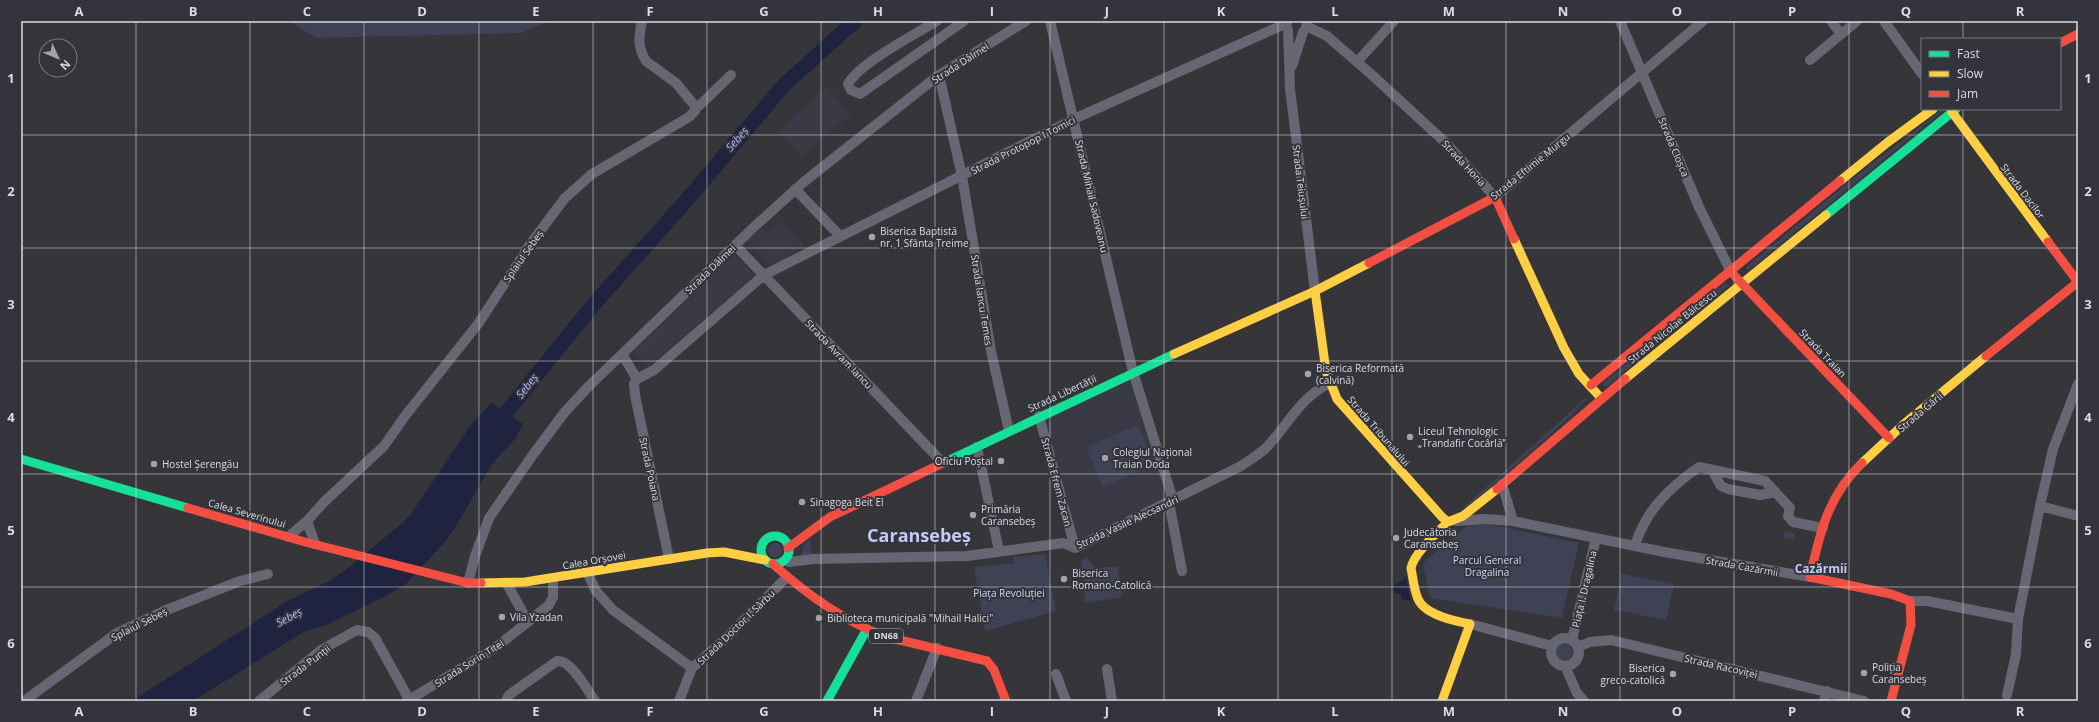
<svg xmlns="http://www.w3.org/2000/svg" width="2099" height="722" font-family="'Open Sans',sans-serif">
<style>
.built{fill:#393a45}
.green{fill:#3f4155}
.water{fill:#20233f}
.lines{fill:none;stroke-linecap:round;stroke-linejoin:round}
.river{stroke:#20233f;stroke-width:15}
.street{stroke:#666772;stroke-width:10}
.fast{stroke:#16e098;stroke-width:9}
.slow{stroke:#ffcf43;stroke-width:9}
.jam{stroke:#f24e42;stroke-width:9}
.grid{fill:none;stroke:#dcdde2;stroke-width:1;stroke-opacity:0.55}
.poi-dot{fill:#a2a3a7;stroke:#34353c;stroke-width:1.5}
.labels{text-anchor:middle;stroke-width:4;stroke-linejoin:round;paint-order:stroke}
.shield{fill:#34353c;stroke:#aaabb0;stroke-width:1}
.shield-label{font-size:9px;font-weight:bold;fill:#dcdde2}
.street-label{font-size:10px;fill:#dcdde2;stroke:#34353c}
.poi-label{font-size:10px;fill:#dcdde2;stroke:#34353c;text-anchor:start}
.park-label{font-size:10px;fill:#d0d6fc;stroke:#34353c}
.water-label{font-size:11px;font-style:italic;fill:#b2bbf9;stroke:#34353c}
.quarter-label{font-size:12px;font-weight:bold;fill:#c3caf4;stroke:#34353c}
.town-label{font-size:18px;font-weight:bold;fill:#c3caf4;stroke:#34353c}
.neatline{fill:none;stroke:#dcdde2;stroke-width:1.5}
.grid-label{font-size:13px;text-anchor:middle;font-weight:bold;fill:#dcdde2}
</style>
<rect width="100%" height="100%" fill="#36363a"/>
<!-- built -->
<path class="built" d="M 826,86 L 851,115 L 801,156 L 780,133 L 780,130 Z
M 781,221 L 804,245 L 773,268 L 747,241 L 761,228 L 768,234 Z
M 734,254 L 755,275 L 649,366 L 633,353 Z
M 1133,372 L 1173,500 L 1075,548 L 1039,416 Z"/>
<!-- green -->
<path class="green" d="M 289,21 L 550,21 L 520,33 L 316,38 Z
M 1940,111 L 1943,111 L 1749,270 L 1746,270 L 1746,267 L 1851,180 Z
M 1724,284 L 1726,284 L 1728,286 L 1606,387 L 1603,386 L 1603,383 Z
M 1587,397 L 1588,398 L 1563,423 L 1467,508 L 1465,506 Z
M 1138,425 L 1155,465 L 1103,487 L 1086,447 Z
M 1473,521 L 1579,543 L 1562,618 L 1430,598 L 1423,563 Z
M 1785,532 L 1793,533 L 1795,535 L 1794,539 L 1784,538 L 1783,534 Z
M 810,540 L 813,559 L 800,560 L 804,544 Z
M768 550a7 7 0 1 1 14 0a7 7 0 1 1-14 0Z
M 1045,554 L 1056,611 L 985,631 L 974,567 L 1014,563 L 1013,557 Z
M 1088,558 L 1096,568 L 1118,566 L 1122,597 L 1085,603 L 1081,559 Z
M 1622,574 L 1674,584 L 1666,620 L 1614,610 Z
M1555 652a10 10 0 1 1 20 0a10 10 0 1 1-20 0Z"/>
<!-- water -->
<path class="water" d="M 491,403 L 523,424 L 515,439 L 492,464 L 455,528 L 444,543 L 406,584 L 386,596 L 324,626 L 305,631 L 193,701 L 132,701 L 286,602 L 331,580 L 352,565 L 409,517 L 472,423 Z
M 1406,577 L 1411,601 L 1402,599 L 1401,595 L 1395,593 L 1393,587 Z"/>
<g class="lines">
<!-- river -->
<path class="river" d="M 493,429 L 594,304 L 692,194 L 783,86 L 855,21"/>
<!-- street -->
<path class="street" d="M 937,21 C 914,35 860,63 848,84 L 851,90 L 860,94 L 964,21
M 1050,21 L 1133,372 L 1173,500
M 1620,21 L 1699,207 L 1731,272
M 1831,21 L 1841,34
M 1884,21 L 1922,74
M 1306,26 L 1327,36 L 1372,75 L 1446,143 L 1495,197 L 1703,21
M 1288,30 L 1290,89 L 1315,291
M 1810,60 L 1857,21
M 1357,62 L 1394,21
M 1292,66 L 1303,32
M 939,75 L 962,176 L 991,351 L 1009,431
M 695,108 L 700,105 L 731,75
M 795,189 L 840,236
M 735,245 L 943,463
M 622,354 L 637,379
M 637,379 L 654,370 L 764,275 L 1074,119 L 1287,23
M 637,379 L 634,384 L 635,395 L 669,559
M 1039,416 L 1075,548
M 977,447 L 999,551
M 1712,470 L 1721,486 L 1728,489 L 1760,495 L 1775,492
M 1502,484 L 1513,521
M 1169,502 L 1182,571
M 2040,506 L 2078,516
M 307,521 L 315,544
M 1456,521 L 1485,519 L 1513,521 L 1664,552 L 1810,577
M 288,537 L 307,521 L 324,502 L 384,446 L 405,416 L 478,324 L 531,243 L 565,198 L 592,174 L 689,117 L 695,111 L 695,106 L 676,83 L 646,61 C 637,47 639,36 642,21
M 1635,546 C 1645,511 1670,487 1699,467 L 1765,481 L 1790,508 L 1788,516 L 1793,522 L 1823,528
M 789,562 L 813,559 L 967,556 L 1063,543 L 1075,548 L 1241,466 C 1250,460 1258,455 1266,448 C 1289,424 1299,398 1330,383
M 587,572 L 596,591 L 613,610 L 692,668
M 468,583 L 475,556 L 489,518 L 532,456 L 564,413 L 588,387 L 755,226 L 805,181 L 939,75 L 1026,21
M 507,584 L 528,622
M 1910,601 L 1927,601 L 2018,619
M 1470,624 L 1552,646
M1551 652a14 14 0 1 1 28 0a14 14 0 1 1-28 0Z
M 1572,640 L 1596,538
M 1578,647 L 1590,642 L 1611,640 L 1864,701
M 1565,666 L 1577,693 L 1584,701
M 1107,669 L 1112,701
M 1056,674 L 1066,701
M 2007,695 L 2016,654 L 2018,619 L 2040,506 L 2053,449 L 2078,384
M 24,701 L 117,633 L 164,611 L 240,581 L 268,574
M 259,701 L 321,650 L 357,630 L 368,632 L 375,638 L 410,701
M 407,701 L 495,648 L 549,605 L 553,597 L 553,578
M 506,701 L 509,695 L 557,661 C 571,659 587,690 595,701
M 679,701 L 692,668 L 723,641 L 787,577
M 916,701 L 937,648
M 1824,701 L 1827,691"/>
<!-- fast -->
<path class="fast" d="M 1826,215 L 1956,109
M 21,459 L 188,508
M 943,463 L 1174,354
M761 550a14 14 0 1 1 28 0a14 14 0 1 1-28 0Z
M 827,701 L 867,629"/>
<!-- slow -->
<path class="slow" d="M 1952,112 L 2048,242
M 1840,181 L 1888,142 L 1933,109
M 1514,239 L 1564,348 L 1579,374 L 1601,398
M 1315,291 L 1326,371 L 1337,399 L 1442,517 L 1448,522 L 1463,516 L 1497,489
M 1174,354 L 1315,291 L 1369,263
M 1625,379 L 1826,215
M 1862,463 L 1904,424 L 1986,356
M 481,583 L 525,582 L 707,553 L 724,552 L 765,560
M 1442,701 L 1470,624 C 1454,621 1425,615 1418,599 C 1414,590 1413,578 1411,568 C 1414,553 1437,533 1448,522"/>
<!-- jam -->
<path class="jam" d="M 2060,43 L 2078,34
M 1369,263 L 1495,197 L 1514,239
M 1731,272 L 1889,438
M 1986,356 L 2078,282 L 2048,242
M 1591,385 L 1840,181
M 1862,463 C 1828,496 1820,532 1810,577 L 1891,594 L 1910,601 L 1911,625 L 1891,701
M 1497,489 L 1625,379
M 188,508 L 305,542 L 468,583 L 481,583
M 788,548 L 830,517 L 943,463
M 773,564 C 806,594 841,619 883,636 L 987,661 L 994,670 L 1006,701"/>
</g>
<!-- grid -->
<path class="grid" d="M 136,21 L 136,701M 250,21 L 250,701M 364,21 L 364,701M 479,21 L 479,701M 593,21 L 593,701M 707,21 L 707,701M 821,21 L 821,701M 935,21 L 935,701M 1050,21 L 1050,701M 1164,21 L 1164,701M 1278,21 L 1278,701M 1392,21 L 1392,701M 1506,21 L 1506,701M 1620,21 L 1620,701M 1734,21 L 1734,701M 1849,21 L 1849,701M 1963,21 L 1963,39M 1963,109 L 1963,701M 21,135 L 2078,135M 21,248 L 2078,248M 21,361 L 2078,361M 21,474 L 2078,474M 21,587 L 2078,587"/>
<!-- markers -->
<g class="poi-dot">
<circle cx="872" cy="237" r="4"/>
<circle cx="1308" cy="374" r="4"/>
<circle cx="1410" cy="437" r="4"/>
<circle cx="1105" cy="458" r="4"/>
<circle cx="1001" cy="461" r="4"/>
<circle cx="154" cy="464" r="4"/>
<circle cx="802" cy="502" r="4"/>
<circle cx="973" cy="515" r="4"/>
<circle cx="1396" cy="538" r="4"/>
<circle cx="1064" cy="579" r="4"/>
<circle cx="502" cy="617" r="4"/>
<circle cx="819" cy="618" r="4"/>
<circle cx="1864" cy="673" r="4"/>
<circle cx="1673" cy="674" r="4"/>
</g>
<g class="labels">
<!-- shield labels -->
<rect class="shield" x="869" y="629" width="34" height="14" rx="3"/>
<g class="shield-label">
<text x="886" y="639">DN68</text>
</g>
<!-- street labels -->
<g class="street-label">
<text transform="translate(960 63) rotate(-33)" y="4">Strada Dâlmei</text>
<text transform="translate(1023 145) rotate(-27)" y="4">Strada Protopop I Tomici</text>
<text transform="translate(1674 147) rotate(67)" y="4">Strada Cloșca</text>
<text transform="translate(1464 163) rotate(47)" y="4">Strada Horia</text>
<text transform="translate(1530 166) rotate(-39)" y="4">Strada Eftimie Murgu</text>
<text transform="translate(1301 182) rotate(83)" y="4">Strada Teiușului</text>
<text transform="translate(2023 191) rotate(53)" y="4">Strada Dacilor</text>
<text transform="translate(1092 196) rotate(77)" y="4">Strada Mihail Sadoveanu</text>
<text transform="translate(523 256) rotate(-55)" y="4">Splaiul Sebeș</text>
<text transform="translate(710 269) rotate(-44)" y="4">Strada Dâlmei</text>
<text transform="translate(982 300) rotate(81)" y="4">Strada Iancu Temes</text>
<text transform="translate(1672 326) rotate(-39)" y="4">Strada Nicolae Bălcescu</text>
<text transform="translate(1823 353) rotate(46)" y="4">Strada Traian</text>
<text transform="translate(839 354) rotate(46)" y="4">Strada Avram Iancu</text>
<text transform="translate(1062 393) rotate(-25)" y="4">Strada Libertății</text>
<text transform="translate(1920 412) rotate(-40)" y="4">Strada Gării</text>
<text transform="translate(1379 431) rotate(49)" y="4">Strada Tribunalului</text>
<text transform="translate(650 469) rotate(78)" y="4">Strada Poiana</text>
<text transform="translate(1057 482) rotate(75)" y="4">Strada Efrem Zacan</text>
<text transform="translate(247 513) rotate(16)" y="4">Calea Severinului</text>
<text transform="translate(1127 522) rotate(-25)" y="4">Strada Vasile Alecsandri</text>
<text transform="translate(594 560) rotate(-10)" y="4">Calea Orșovei</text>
<text transform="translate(1742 566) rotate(10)" y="4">Strada Cazărmii</text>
<text transform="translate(1584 589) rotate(-77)" y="4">Piața I. Dragalina</text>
<text transform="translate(139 624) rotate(-27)" y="4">Splaiul Sebeș</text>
<text transform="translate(736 627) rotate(-44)" y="4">Strada Doctor I. Sârbu</text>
<text transform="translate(469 663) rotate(-32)" y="4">Strada Sorin Titel</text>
<text transform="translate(305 665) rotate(-37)" y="4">Strada Punții</text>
<text transform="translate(1721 666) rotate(13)" y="4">Strada Racoviței</text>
</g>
<!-- poi labels -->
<g class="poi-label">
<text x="880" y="235">Biserica Baptistă<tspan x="880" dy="12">nr. 1 Sfânta Treime</tspan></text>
<text x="1316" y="372">Biserica Reformată<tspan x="1316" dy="12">(calvină)</tspan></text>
<text x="1418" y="435">Liceul Tehnologic<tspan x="1418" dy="12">„Trandafir Cocârlă”</tspan></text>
<text x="1113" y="456">Colegiul Național<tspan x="1113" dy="12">Traian Doda</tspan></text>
<text x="993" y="465" text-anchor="end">Oficiu Poștal</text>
<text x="162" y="468">Hostel Șerengău</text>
<text x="810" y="506">Sinagoga Beit El</text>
<text x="981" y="513">Primăria<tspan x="981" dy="12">Caransebeș</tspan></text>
<text x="1404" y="536">Judecătoria<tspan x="1404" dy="12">Caransebeș</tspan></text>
<text x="1072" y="577">Biserica<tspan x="1072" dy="12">Romano-Catolică</tspan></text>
<text x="510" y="621">Vila Yzadan</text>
<text x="827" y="622">Biblioteca municipală "Mihail Halici"</text>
<text x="1872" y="671">Poliția<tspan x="1872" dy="12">Caransebeș</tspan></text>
<text x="1665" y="672" text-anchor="end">Biserica<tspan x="1665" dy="12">greco-catolică</tspan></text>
</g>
<!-- park labels -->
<g class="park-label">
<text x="1487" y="564">Parcul General<tspan x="1487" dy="12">Dragalina</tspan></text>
<text x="1009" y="597">Piața Revoluției</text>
</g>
<!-- water labels -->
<g class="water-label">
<text transform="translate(737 139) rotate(-49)" y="4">Sebeș</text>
<text transform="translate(527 386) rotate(-51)" y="4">Sebeș</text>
<text transform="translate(289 617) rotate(-28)" y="4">Sebeș</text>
</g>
<!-- quarter labels -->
<g class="quarter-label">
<text x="1821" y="573">Cazărmii</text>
</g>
<!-- town labels -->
<g class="town-label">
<text x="919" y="542">Caransebeș</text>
</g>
</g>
<!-- border -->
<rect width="2099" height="722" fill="none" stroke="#34353c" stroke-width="44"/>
<!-- legend -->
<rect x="1921" y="38" width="140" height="72" fill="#34353c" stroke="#77787e"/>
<rect x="1929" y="51" width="20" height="6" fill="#16e098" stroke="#77787e"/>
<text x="1957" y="58" font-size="12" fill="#dcdde2">Fast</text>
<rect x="1929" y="71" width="20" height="6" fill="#ffcf43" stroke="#77787e"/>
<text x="1957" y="78" font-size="12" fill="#dcdde2">Slow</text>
<rect x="1929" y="91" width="20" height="6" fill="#f24e42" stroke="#77787e"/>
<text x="1957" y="98" font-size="12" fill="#dcdde2">Jam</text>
<!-- north arrow -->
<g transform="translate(58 58) rotate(134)"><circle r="19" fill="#34353c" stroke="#77787e"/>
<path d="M0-3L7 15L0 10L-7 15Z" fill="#a2a3a7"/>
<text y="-6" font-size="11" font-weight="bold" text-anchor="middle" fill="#dcdde2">N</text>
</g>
<rect x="22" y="22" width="2055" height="678" class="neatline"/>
<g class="grid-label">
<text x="79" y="16">A</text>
<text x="193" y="16">B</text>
<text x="307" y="16">C</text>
<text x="422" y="16">D</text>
<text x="536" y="16">E</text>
<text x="650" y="16">F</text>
<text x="764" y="16">G</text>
<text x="878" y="16">H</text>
<text x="992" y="16">I</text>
<text x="1107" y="16">J</text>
<text x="1221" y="16">K</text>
<text x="1335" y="16">L</text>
<text x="1449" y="16">M</text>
<text x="1563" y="16">N</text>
<text x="1677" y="16">O</text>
<text x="1792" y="16">P</text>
<text x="1906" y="16">Q</text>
<text x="2020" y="16">R</text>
<text x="11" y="83">1</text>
<text x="2088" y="83">1</text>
<text x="11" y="196">2</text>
<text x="2088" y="196">2</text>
<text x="11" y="309">3</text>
<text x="2088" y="309">3</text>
<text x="11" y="422">4</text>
<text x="2088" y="422">4</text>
<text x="11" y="535">5</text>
<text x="2088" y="535">5</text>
<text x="11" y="648">6</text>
<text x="2088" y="648">6</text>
<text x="79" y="716">A</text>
<text x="193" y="716">B</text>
<text x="307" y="716">C</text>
<text x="422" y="716">D</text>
<text x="536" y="716">E</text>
<text x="650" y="716">F</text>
<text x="764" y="716">G</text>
<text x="878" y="716">H</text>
<text x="992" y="716">I</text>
<text x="1107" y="716">J</text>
<text x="1221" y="716">K</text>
<text x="1335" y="716">L</text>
<text x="1449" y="716">M</text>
<text x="1563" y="716">N</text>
<text x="1677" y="716">O</text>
<text x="1792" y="716">P</text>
<text x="1906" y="716">Q</text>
<text x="2020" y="716">R</text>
</g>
</svg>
